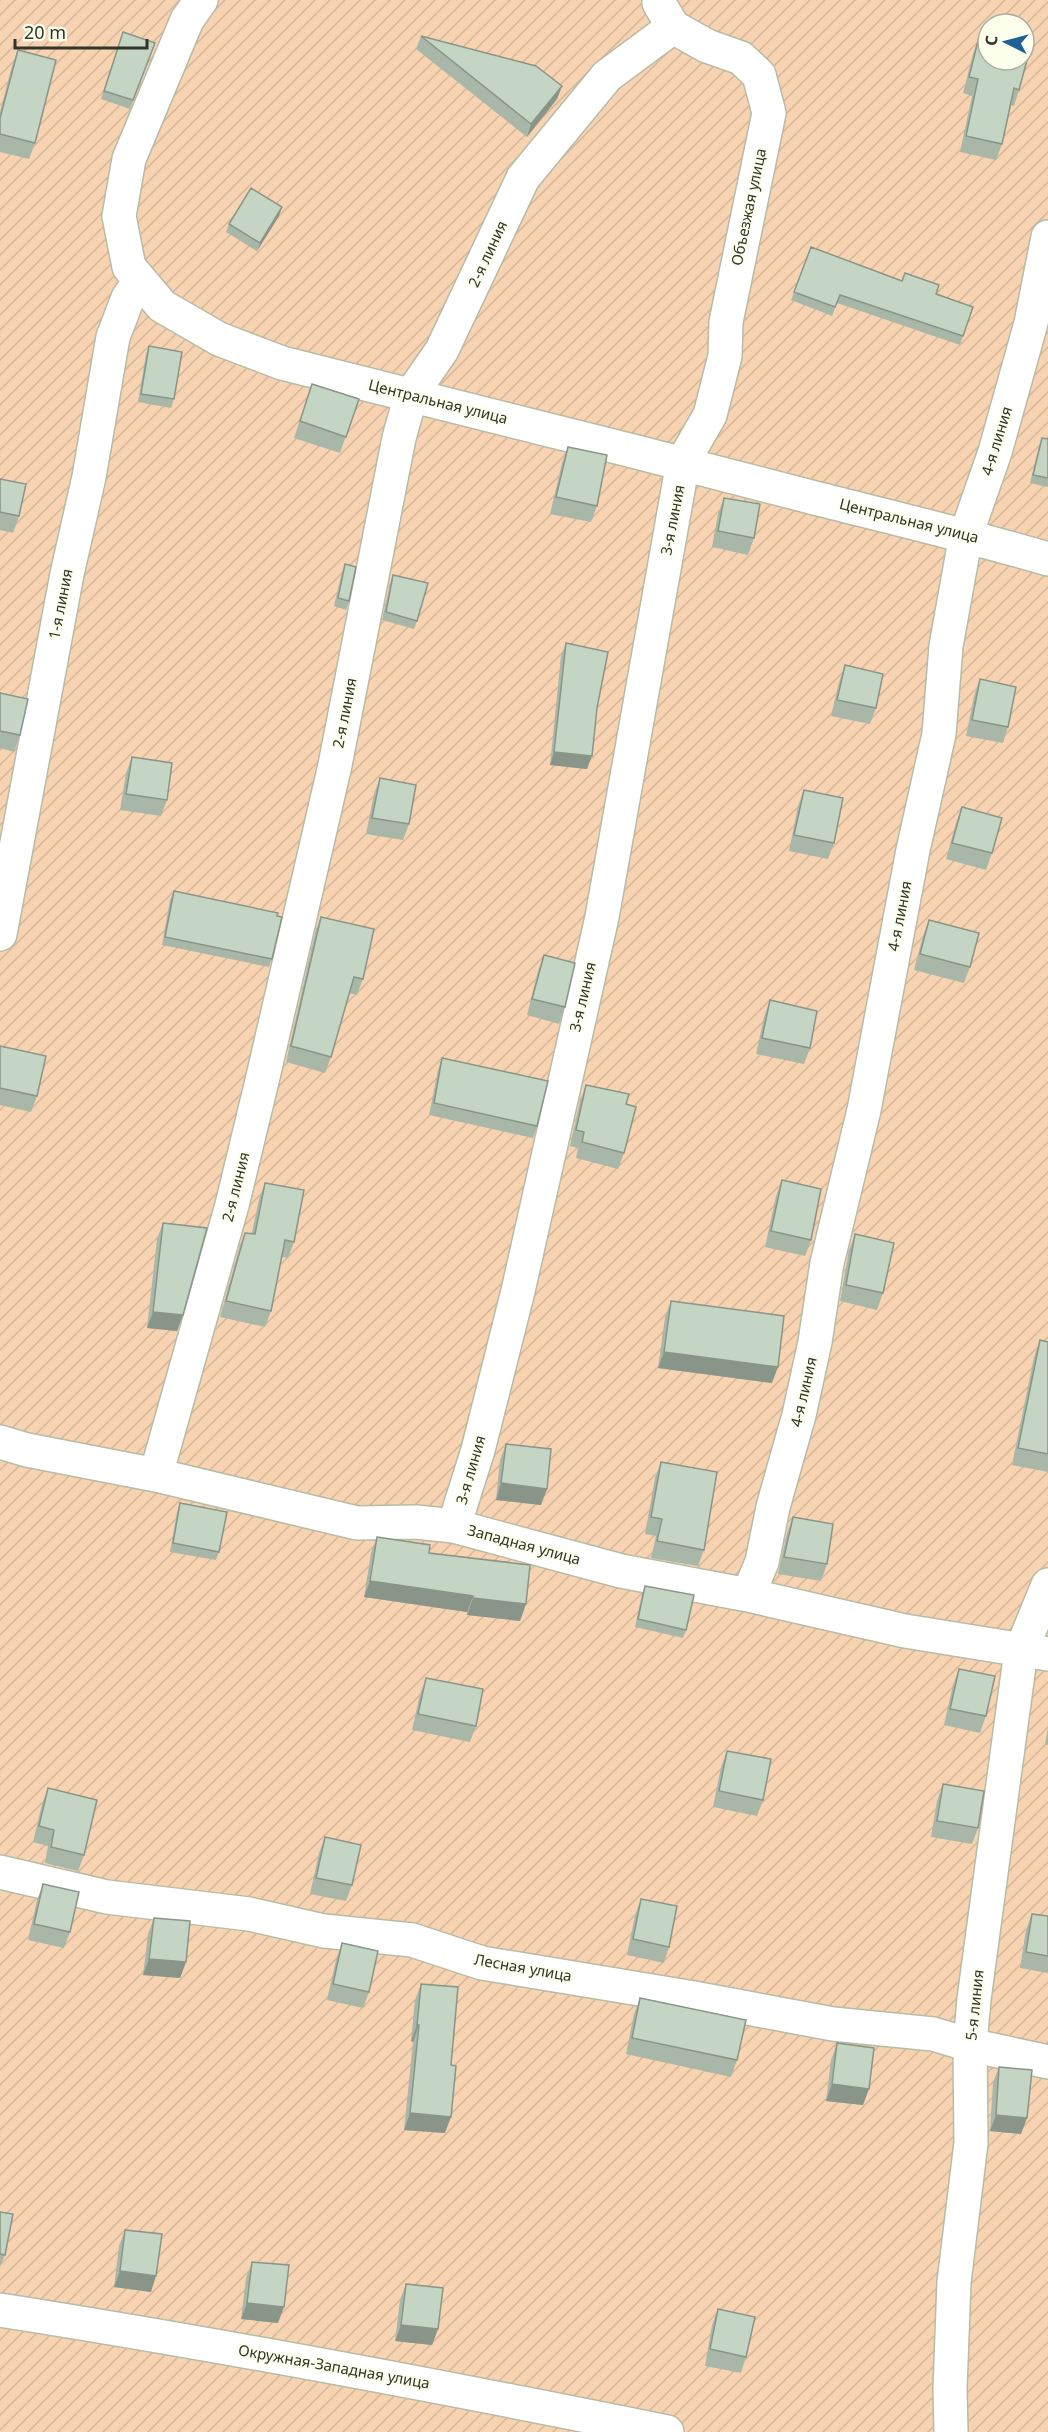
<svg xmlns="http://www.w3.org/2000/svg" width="1048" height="2432" font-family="'Noto Sans',sans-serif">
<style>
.garden{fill:url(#garden-furrows);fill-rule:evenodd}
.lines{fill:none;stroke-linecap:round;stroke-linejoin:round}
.minor-casing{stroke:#b7bca5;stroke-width:36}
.minor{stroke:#fff;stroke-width:33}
.wall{fill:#a9b7a8}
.shaded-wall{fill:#899588}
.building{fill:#c4d5c3;stroke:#899588;stroke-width:1.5}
.labels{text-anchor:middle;stroke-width:4.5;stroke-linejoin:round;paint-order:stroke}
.street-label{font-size:15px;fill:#32342b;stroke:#fbffec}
</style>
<defs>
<pattern id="garden-furrows" width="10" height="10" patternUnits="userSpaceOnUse" patternTransform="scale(1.5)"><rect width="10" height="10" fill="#f8d3b2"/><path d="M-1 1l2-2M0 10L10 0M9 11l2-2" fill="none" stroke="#d5b699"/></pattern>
</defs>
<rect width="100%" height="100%" fill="#edf2db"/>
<!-- garden -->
<path class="garden" d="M 0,0 L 1048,0 L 1048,2432 L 0,2432 ZM 988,24 L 1024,24 L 1024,60 L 988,60 Z"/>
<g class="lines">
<!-- minor casing -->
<g class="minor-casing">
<path id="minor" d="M 201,0 L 187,20 L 129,159 L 119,216 L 129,267 L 162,306 L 219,339 L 282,363 C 459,407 635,451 811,497 C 890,517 970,536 1048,559
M 0,934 L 67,574 L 89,477 L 113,337 L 128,298 L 140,281
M 0,1442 L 27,1450 L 156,1475 L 357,1523 L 416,1522 L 454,1526 L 621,1571 L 748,1595 L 905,1631 L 1048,1654
M 156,1475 L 232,1205 L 262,1081 L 335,765 L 399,438 L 411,395 L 442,350 L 523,178 L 607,76 L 673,27
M 454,1526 L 478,1450 L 518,1291 L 602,917 L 683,462 L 710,415 L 725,356 L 726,322 L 769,113 L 759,75 L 741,58 L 707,46 L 673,27 L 659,3 L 660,0
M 748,1595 L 762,1562 L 773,1507 L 799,1415 L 815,1342 L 827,1263 L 864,1110 L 913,850 L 939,734 L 946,646 L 966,535 L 995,452 L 1031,323 L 1048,237
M 0,1872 L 107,1897 L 249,1914 L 324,1931 L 412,1940 L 482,1963 L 694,1998 L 833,2024 L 933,2034 L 970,2045 L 1048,2062
M 0,2310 C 223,2345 445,2387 667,2432
M 951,2432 L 950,2389 L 954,2282 L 971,2143 L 970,2045 L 974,1999 L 1021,1651 L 1048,1585"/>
</g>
<!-- minor -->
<use href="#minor" class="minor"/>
</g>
<!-- wall -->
<path class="wall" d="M 123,32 L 155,43 L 130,109 L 101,99 Z
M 421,36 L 562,86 L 557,99 L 527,137 L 416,49 Z
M 979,37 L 1019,90 L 1014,106 L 1011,105 L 1002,144 L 996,160 L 960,152 L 972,96 L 963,93 L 973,54 Z
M 18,50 L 35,143 L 29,159 L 0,152 L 0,112 L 12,66 Z
M 282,207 L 279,216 L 257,251 L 226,232 L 229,224 Z
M 811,247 L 973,307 L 960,345 L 837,303 L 832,316 L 791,300 Z
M 149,346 L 174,399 L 171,408 L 138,402 L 146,354 Z
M 312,384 L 359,399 L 340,453 L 294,438 Z
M 1042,438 L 1048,439 L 1048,487 L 1030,483 L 1039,446 Z
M 568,447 L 597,506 L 591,522 L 550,514 L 562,463 Z
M 0,479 L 19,516 L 13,533 L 0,530 Z
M 724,498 L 754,538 L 748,555 L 712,547 L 718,514 Z
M 345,564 L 349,601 L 346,610 L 334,606 L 342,572 Z
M 393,575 L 417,621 L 414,629 L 382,620 L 390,584 Z
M 566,643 L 597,708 L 587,769 L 550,765 L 561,656 Z
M 845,665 L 876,708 L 870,724 L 831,716 L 839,682 Z
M 980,679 L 1008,727 L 1003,743 L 966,736 L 974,696 Z
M 0,693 L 20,735 L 14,752 L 0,748 Z
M 132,757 L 167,800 L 161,816 L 120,810 L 126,773 Z
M 380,778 L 409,824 L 403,840 L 366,834 L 374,794 Z
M 804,790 L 834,843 L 828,859 L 789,851 L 798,806 Z
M 962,807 L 992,853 L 986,870 L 946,859 L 956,823 Z
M 174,891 L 272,959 L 269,967 L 162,945 L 170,900 Z
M 321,917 L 363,979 L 357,995 L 349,993 L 331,1057 L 325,1073 L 286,1062 L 315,933 Z
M 929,920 L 970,967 L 964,983 L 914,970 L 923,936 Z
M 544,955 L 565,1007 L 559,1024 L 527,1015 L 538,971 Z
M 770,1000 L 810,1048 L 804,1064 L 756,1054 L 764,1017 Z
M 0,1047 L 37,1096 L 31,1112 L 0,1105 Z
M 442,1058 L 537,1126 L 533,1138 L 429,1115 L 438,1070 Z
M 586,1085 L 626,1104 L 624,1153 L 618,1169 L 576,1158 L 578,1148 L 570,1146 L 580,1101 Z
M 782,1180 L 811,1240 L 805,1256 L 765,1247 L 776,1196 Z
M 265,1183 L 294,1242 L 288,1258 L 282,1257 L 271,1311 L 265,1327 L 220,1317 L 239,1249 L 245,1233 L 252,1233 L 259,1199 Z
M 163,1223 L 183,1315 L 177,1331 L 147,1328 L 157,1239 Z
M 855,1234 L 883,1293 L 877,1310 L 840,1301 L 849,1250 Z
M 671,1301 L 772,1383 L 658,1368 L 665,1317 Z
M 1040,1340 L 1048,1342 L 1048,1472 L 1012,1465 L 1034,1357 Z
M 506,1444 L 541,1505 L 496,1500 L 500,1460 Z
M 661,1462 L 704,1550 L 698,1566 L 651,1558 L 656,1536 L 645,1534 L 655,1478 Z
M 180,1503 L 219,1552 L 216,1560 L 170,1552 L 177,1512 Z
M 793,1517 L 827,1564 L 821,1581 L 778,1574 L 787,1533 Z
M 377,1537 L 429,1553 L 526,1604 L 520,1621 L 467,1615 L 467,1612 L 364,1597 L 371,1553 Z
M 645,1586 L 686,1630 L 683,1638 L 635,1627 L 642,1594 Z
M 959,1669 L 986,1716 L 980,1733 L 944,1725 L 953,1685 Z
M 426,1678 L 476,1726 L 470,1742 L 412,1730 L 420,1694 Z
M 1048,1728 L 1048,1745 L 1045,1744 Z
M 727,1751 L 763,1800 L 757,1816 L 713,1807 L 721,1767 Z
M 943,1784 L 978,1828 L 972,1844 L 931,1837 L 937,1801 Z
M 48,1788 L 84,1855 L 78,1871 L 45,1863 L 48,1846 L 33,1842 L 42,1804 Z
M 325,1837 L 352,1885 L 346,1901 L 310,1894 L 319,1853 Z
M 43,1884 L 70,1932 L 64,1948 L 28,1940 L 37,1900 Z
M 641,1899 L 669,1947 L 664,1963 L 627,1955 L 635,1915 Z
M 1032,1914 L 1048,1916 L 1048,1973 L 1020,1968 L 1026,1930 Z
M 154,1918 L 186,1962 L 180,1978 L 143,1975 L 148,1934 Z
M 342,1943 L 369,1992 L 363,2008 L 327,2000 L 336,1960 Z
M 421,1984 L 445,2133 L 404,2130 L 413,2042 L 411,2041 L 415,2000 Z
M 640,1998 L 737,2060 L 731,2077 L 626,2054 L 634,2014 Z
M 837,2043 L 863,2105 L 826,2101 L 831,2060 Z
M 999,2067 L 1021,2134 L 990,2131 L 993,2083 Z
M 0,2212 L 5,2255 L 0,2267 Z
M 125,2230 L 151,2292 L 114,2287 L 119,2246 Z
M 252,2262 L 278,2323 L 241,2319 L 246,2278 Z
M 406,2284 L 438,2329 L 432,2345 L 395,2341 L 400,2300 Z
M 718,2309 L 746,2357 L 741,2373 L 705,2366 L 712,2325 Z"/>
<!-- shaded-wall -->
<path class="shaded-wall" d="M 562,86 L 557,99 L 527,137 L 531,124 Z
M 282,207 L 279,216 L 257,251 L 260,243 Z
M 554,752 L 592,756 L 587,769 L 550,765 Z
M 153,1312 L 183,1315 L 177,1331 L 147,1328 Z
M 664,1352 L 778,1367 L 772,1383 L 658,1368 Z
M 501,1483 L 547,1489 L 541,1505 L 496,1500 Z
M 370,1581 L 473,1596 L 467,1612 L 364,1597 Z
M 473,1598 L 526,1604 L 520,1621 L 467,1615 Z
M 149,1959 L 186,1962 L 180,1978 L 143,1975 Z
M 417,2025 L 419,2025 L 413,2042 L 411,2041 Z
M 832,2084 L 869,2089 L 863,2105 L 826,2101 Z
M 410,2113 L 451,2117 L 445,2133 L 404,2130 Z
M 996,2115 L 1027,2118 L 1021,2134 L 990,2131 Z
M 120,2271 L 156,2276 L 151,2292 L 114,2287 Z
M 247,2303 L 284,2307 L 278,2323 L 241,2319 Z
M 401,2325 L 438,2329 L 432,2345 L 395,2341 Z"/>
<!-- building -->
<path class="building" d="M 123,32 L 155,43 L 133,100 L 104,91 Z
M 421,36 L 536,66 L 562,86 L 531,124 Z
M 979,37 L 988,39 L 988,60 L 1024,60 L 1024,48 L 1030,49 L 1019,90 L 1014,88 L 1002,144 L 966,136 L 978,79 L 969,77 Z
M 18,50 L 56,60 L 35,143 L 0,134 L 0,118 Z
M 251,188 L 282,207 L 260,243 L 229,224 Z
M 811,247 L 902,281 L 905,273 L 939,285 L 936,294 L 973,307 L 963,336 L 840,295 L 835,307 L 794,292 Z
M 149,346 L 182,352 L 174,399 L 141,394 Z
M 312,384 L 359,399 L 346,437 L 300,421 Z
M 1042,438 L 1048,439 L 1048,478 L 1033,475 Z
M 568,447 L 607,455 L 597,506 L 556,497 Z
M 0,479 L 26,484 L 19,516 L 0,512 Z
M 724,498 L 760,504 L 754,538 L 718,531 Z
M 345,564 L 356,567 L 349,601 L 338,598 Z
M 393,575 L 428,583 L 417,621 L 386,612 Z
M 566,643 L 608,652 L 597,708 L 592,756 L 554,752 Z
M 845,665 L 883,674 L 876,708 L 837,700 Z
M 980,679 L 1016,687 L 1008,727 L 972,720 Z
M 0,693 L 28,699 L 20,735 L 0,731 Z
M 132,757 L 172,763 L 167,800 L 126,794 Z
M 380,778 L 416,785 L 409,824 L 372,818 Z
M 804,790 L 843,798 L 834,843 L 794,835 Z
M 962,807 L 1002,818 L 992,853 L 952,843 Z
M 174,891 L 278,913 L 277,916 L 282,917 L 272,959 L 165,937 Z
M 321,917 L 374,929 L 363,979 L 354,977 L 331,1057 L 291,1046 Z
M 929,920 L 979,933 L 970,967 L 920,954 Z
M 544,955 L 575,963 L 565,1007 L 532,999 Z
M 770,1000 L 817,1011 L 810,1048 L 762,1038 Z
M 0,1046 L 46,1056 L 37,1096 L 0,1088 Z
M 442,1058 L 548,1081 L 537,1126 L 434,1103 Z
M 586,1085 L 629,1094 L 626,1104 L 636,1107 L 624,1153 L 582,1142 L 584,1132 L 576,1130 Z
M 782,1180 L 821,1189 L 811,1240 L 771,1231 Z
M 265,1183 L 304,1190 L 294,1242 L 285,1240 L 271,1311 L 226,1301 L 245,1233 L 255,1234 Z
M 163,1223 L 207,1228 L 183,1315 L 153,1312 Z
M 855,1234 L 894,1243 L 883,1293 L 846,1285 Z
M 671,1301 L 784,1316 L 778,1367 L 664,1352 Z
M 1040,1340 L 1048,1342 L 1048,1454 L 1018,1448 Z
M 506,1444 L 551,1449 L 547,1489 L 501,1483 Z
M 661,1462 L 717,1472 L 704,1550 L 657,1541 L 662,1519 L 651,1517 Z
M 180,1503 L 227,1512 L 219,1552 L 173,1543 Z
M 793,1517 L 833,1524 L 827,1564 L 784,1557 Z
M 377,1537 L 430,1545 L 429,1553 L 530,1565 L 526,1604 L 473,1598 L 473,1596 L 370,1581 Z
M 645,1586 L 694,1595 L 686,1630 L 638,1619 Z
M 959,1669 L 995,1676 L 986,1716 L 950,1709 Z
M 426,1678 L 483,1689 L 476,1726 L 418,1714 Z
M 727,1751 L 771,1759 L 763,1800 L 719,1791 Z
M 943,1784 L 984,1791 L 978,1828 L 937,1821 Z
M 48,1788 L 97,1800 L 84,1855 L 51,1847 L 54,1830 L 39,1826 Z
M 325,1837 L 361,1845 L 352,1885 L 316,1878 Z
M 43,1884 L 79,1892 L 70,1932 L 34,1924 Z
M 641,1899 L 677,1906 L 669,1947 L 633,1939 Z
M 1032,1914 L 1048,1916 L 1048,1956 L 1026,1952 Z
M 154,1918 L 190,1921 L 186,1962 L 149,1959 Z
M 342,1943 L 378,1951 L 369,1992 L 333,1984 Z
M 421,1984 L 458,1987 L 451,2065 L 456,2066 L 451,2117 L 410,2113 L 419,2025 L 417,2025 Z
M 640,1998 L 746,2020 L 737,2060 L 632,2038 Z
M 837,2043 L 874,2048 L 869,2089 L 832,2084 Z
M 999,2067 L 1032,2070 L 1027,2118 L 996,2115 Z
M 0,2212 L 13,2214 L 5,2255 L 0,2254 Z
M 125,2230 L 162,2234 L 156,2276 L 120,2271 Z
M 252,2262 L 289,2265 L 284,2307 L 247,2303 Z
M 406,2284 L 443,2288 L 438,2329 L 401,2325 Z
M 718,2309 L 755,2317 L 746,2357 L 710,2349 Z"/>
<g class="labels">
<!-- street labels -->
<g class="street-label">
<text transform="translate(749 207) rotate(-78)" y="5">Объезжая улица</text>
<text transform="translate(488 254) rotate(-65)" y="5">2-я линия</text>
<text transform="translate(438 402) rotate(14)" y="5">Центральная улица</text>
<text transform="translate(997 441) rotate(-73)" y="5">4-я линия</text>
<text transform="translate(673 520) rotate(-79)" y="5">3-я линия</text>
<text transform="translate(909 521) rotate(14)" y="5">Центральная улица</text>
<text transform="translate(61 604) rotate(-79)" y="5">1-я линия</text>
<text transform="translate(345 713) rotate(-79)" y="5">2-я линия</text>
<text transform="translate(900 916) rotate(-79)" y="5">4-я линия</text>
<text transform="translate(583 997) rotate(-77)" y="5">3-я линия</text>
<text transform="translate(236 1187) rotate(-76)" y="5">2-я линия</text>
<text transform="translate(804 1392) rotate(-77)" y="5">4-я линия</text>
<text transform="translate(471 1470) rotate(-74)" y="5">3-я линия</text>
<text transform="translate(524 1545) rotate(15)" y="5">Западная улица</text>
<text transform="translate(523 1968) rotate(10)" y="5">Лесная улица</text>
<text transform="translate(975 2005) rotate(-84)" y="5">5-я линия</text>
<text transform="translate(334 2367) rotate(10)" y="5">Окружная-Западная улица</text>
</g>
</g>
<!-- north arrow -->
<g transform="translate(1006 42) rotate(276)"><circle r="28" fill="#fbffec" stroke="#abae9f" stroke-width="1.5"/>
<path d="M0-4.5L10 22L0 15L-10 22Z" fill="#206096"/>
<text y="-9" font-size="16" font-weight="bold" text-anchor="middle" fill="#32342b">С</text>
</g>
<!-- scale -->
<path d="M15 39v9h132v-9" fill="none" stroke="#32342b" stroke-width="3"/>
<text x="24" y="39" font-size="18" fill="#32342b" stroke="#fbffec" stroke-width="4.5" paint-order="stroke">20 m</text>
</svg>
